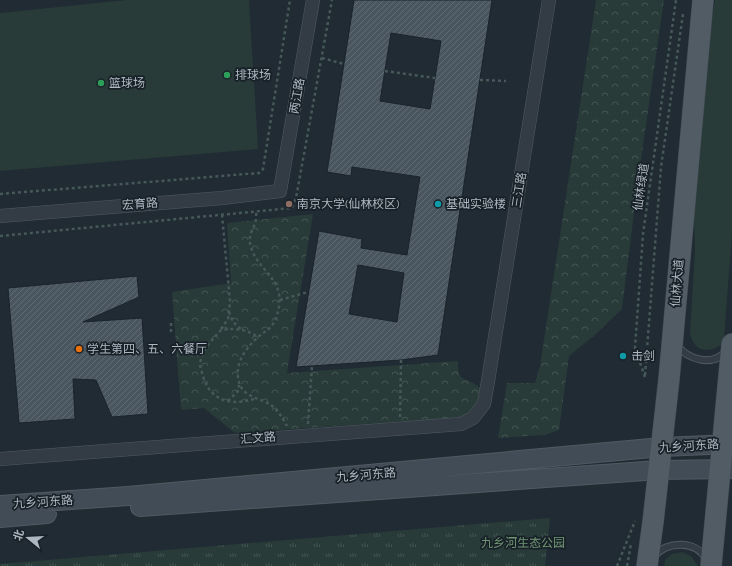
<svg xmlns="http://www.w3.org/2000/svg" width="732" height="566" font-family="Raleway,'Noto Sans SC',sans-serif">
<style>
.grass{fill:#283b38}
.forest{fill:url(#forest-crowns)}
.park{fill:url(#park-tufts)}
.building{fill:url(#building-hatch);stroke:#1b232b;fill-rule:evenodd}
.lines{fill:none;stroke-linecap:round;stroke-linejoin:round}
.lane-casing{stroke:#515a62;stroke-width:8}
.street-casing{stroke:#515a62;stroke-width:14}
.secondary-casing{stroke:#515a62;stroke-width:20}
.primary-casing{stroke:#3d454e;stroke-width:22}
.path{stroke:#465858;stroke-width:2.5;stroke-dasharray:3 3;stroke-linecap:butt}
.lane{stroke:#333c44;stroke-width:6}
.street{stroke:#333c44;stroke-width:13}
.secondary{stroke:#424c57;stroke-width:18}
.primary{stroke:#515c64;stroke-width:21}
.leisure-dot{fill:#2e9e5b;stroke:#192128;stroke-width:1.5}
.education-dot{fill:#8d6e63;stroke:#192128;stroke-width:1.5}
.culture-dot{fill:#0f9aa8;stroke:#192128;stroke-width:1.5}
.food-dot{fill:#e8710a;stroke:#192128;stroke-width:1.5}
.labels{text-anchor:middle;stroke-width:3.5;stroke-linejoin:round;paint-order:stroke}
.poi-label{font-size:12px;fill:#adb7c1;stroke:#192128;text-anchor:start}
.street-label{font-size:12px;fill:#adb7c1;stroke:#192128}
.park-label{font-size:12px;fill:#6f9573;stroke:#192128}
</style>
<defs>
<pattern id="forest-crowns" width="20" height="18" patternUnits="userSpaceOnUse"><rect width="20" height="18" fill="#283b38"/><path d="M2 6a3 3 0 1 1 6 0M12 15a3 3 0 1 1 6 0" fill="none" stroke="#445553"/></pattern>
<pattern id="park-tufts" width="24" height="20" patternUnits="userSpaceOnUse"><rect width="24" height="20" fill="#283b38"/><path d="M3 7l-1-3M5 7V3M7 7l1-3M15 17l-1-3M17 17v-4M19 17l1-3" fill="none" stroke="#445553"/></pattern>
<pattern id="building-hatch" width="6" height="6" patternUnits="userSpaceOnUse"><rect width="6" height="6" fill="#49555f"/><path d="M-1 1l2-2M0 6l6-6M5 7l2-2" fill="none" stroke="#616b74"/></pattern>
</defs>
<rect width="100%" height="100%" fill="#202b33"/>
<!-- grass -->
<path class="grass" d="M 126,0 L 249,0 L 258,149 L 0,171 L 0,13 Z
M 715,0 L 732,0 L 732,234 L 724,338 L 721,345 C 707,354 694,351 690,334 L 695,249 L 693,193 L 706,55 Z
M 682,552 L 691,556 L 698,566 L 664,566 L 665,560 L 672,554 Z"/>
<!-- forest -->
<path class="forest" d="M 596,0 L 664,0 L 638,180 L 622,309 L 596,334 L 569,356 L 559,430 L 545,435 L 498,438 L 507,383 L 535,383 L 540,366 Z
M 313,214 L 287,373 L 458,361 C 457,385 467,376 480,388 C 481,396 474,411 465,415 C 462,417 456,417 452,418 L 235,433 L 204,408 L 181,410 L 172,292 L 231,283 L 227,223 Z"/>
<!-- park -->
<path class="park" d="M 550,518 L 545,566 L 0,566 L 0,564 Z"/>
<!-- building -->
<path class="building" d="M 354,0 L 492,0 L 438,355 L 401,360 L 296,367 L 319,231 L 362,239 L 361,248 L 407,255 L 420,177 L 352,167 L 351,176 L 327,172 ZM 391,33 L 441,41 L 430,109 L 380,101 ZM 358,265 L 404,273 L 397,322 L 349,314 Z
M 137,276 L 139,297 L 83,322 L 142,318 L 148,414 L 112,417 L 96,380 L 73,379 L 75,419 L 19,423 L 8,288 Z"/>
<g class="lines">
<!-- lane casing -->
<g class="lane-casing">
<path id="lane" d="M 677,345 C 688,360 713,367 726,351
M 654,556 C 668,541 696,540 706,559"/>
</g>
<!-- street casing -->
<g class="street-casing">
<path id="street" d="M 0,216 L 222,198 L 280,191 L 313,0
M 0,459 L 461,424 L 473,418 L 484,404 L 488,381 L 549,0"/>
</g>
<!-- secondary casing -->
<g class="secondary-casing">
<path id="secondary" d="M 0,505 L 128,496 L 662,447 L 732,444
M 140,507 L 659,470 L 732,469
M 0,518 L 47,514"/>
</g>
<!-- primary casing -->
<g class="primary-casing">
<path id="primary" d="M 647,566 L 653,522 L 669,379 L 703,0
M 711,566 L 732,344"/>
</g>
<!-- path -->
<path class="path" d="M 322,58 L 344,64
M 385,71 L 435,78
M 480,80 L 506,81
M 0,194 L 259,173 L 263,169 L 290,0
M 256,213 C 258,227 246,232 251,247 C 258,273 290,279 276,318 C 272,329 266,330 258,337 C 245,349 234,364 239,382 C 243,398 262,398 272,406 C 279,412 283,418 287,426
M 0,236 L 292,208 L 296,198 L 332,0
M 280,300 L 308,292
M 229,312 L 233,322 L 241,329
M 171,323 L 171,333
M 221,329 L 228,319 L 230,301 L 222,215
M 645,375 L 661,167 L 683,14
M 645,377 L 635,348 L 643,234 L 676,0
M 254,399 C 231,406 210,401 203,376 C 202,372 200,367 200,364 C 202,349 212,340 221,330 C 235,328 246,329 258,337
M 228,401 L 239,390 L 239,385
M 400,417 L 401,360
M 308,424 L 312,366
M 617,566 L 635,521
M 627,566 L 631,544"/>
<!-- lane -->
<use href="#lane" class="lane"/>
<!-- street -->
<use href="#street" class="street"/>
<!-- secondary -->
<use href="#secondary" class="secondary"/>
<!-- primary -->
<use href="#primary" class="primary"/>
</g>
<!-- markers -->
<g class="leisure-dot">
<circle cx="227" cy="75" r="4"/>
<circle cx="101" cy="83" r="4"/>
</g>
<circle class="education-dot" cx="289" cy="204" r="4"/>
<g class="culture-dot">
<circle cx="438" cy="204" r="4"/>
<circle cx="623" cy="356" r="4"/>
</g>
<circle class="food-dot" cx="79" cy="349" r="4"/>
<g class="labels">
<!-- poi labels -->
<g class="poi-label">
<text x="235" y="79">排球场</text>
<text x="109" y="87">篮球场</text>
<text x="297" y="208">南京大学(仙林校区)</text>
<text x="446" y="208">基础实验楼</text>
<text x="87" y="353">学生第四、五、六餐厅</text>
<text x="631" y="360">击剑</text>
</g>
<!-- street labels -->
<g class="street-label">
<text transform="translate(297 96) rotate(-80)" y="4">两江路</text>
<text transform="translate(641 187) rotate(-82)" y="4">仙林绿道</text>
<text transform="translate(519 190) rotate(-81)" y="4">三江路</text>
<text transform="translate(140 204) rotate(-4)" y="4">宏育路</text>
<text transform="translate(677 283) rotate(-85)" y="4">仙林大道</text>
<text transform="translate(258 438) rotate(-5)" y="4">汇文路</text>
<text transform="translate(689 446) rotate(-4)" y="4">九乡河东路</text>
<text transform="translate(366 475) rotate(-5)" y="4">九乡河东路</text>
<text transform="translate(43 502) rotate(-4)" y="4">九乡河东路</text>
</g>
<!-- park labels -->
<g class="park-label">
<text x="523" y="547">九乡河生态公园</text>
</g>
</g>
<!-- north arrow -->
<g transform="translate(28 538) rotate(288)" stroke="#192128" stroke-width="3" paint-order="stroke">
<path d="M0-3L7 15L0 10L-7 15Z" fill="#adb7c1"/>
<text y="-6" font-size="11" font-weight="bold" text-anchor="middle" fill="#adb7c1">北</text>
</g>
</svg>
